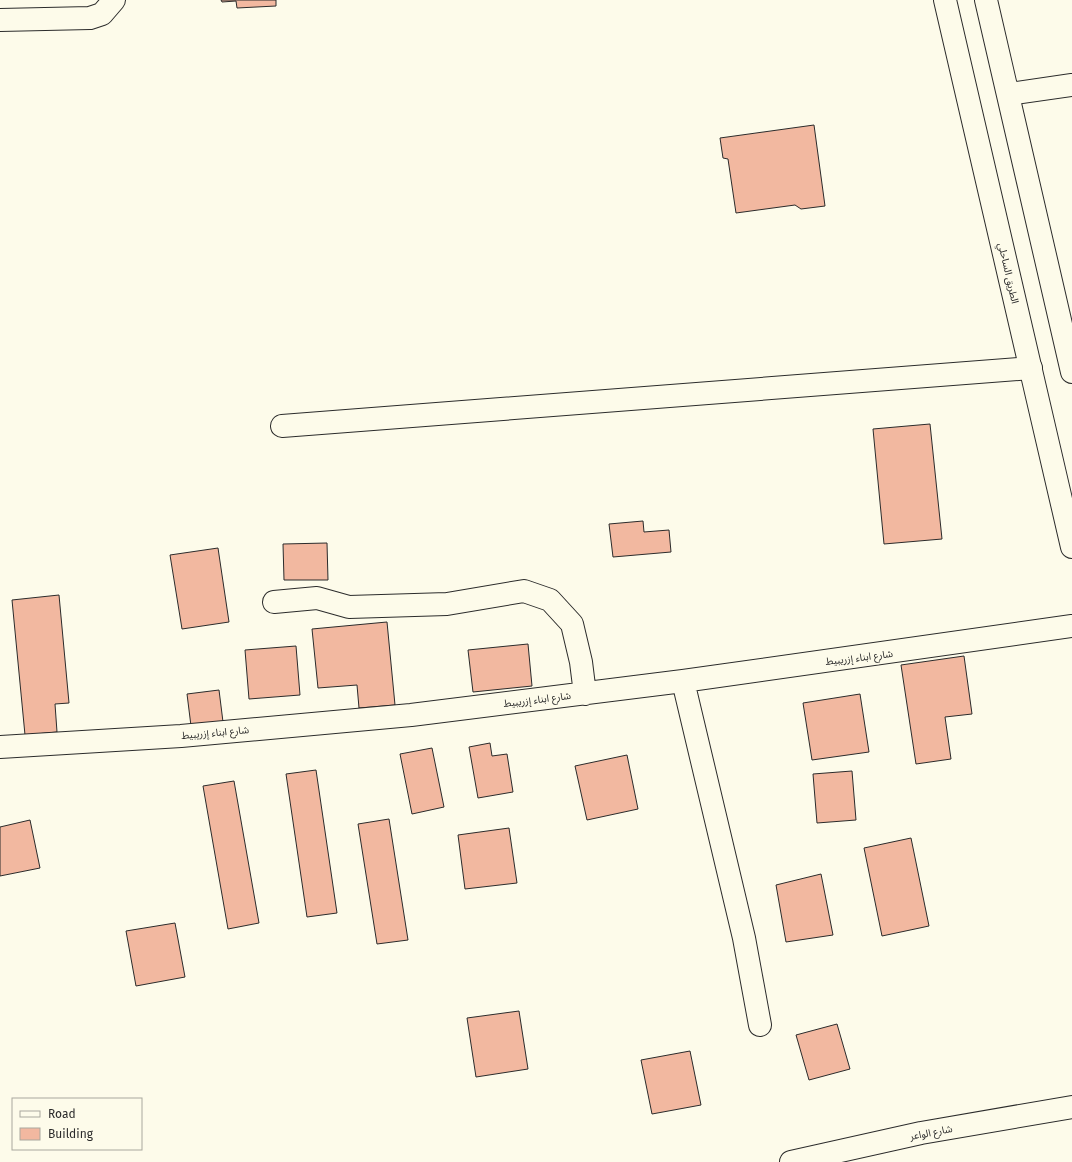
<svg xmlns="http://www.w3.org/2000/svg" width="1072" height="1162" font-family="'Fira Sans','Noto Sans Arabic',sans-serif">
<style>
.building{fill:#f2b8a0;stroke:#2b2b2b}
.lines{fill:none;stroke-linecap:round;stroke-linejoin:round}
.street-casing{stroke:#2b2b2b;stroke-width:24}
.highway-casing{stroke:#2b2b2b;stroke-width:24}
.street{stroke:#fdfbea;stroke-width:22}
.highway{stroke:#fdfbea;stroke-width:22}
.labels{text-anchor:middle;stroke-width:3;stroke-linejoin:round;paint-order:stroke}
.street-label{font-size:10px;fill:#2b2b2b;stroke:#fdfbea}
</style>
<rect width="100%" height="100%" fill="#fdfbea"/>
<!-- building -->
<path class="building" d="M 221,0 L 276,0 L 276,6 L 237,8 L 236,1 L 222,2 Z
M 814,125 L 825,206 L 801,209 L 795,205 L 736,213 L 728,159 L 723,158 L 720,138 Z
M 930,424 L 942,539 L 884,544 L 873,429 Z
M 643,521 L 644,532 L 669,530 L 671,552 L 613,557 L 609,524 Z
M 327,543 L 328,580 L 284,580 L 283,544 Z
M 218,548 L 229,622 L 182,629 L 170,555 Z
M 59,595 L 69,703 L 55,704 L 57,732 L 25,735 L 12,600 Z
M 387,622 L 395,705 L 359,708 L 357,685 L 318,688 L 312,629 Z
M 528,644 L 532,686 L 473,692 L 468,650 Z
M 296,646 L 300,695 L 249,699 L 245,650 Z
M 964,656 L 972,714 L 945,717 L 951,759 L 916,764 L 901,665 Z
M 219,690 L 223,722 L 191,726 L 187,694 Z
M 860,694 L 869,752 L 812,760 L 803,703 Z
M 490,743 L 492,756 L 507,754 L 513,792 L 478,798 L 469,747 Z
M 432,748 L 444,807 L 412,814 L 400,754 Z
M 627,755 L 638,809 L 587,820 L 575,766 Z
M 316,770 L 337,913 L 307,917 L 286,774 Z
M 852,771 L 856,820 L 817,823 L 813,774 Z
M 234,781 L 259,923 L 228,929 L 203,786 Z
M 389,819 L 408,940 L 377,944 L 358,824 Z
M 30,820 L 40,868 L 0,876 L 0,827 Z
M 509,828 L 517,883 L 465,889 L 458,835 Z
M 911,838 L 929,926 L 882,936 L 864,848 Z
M 821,874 L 833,935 L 786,942 L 776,885 Z
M 175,923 L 185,977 L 136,986 L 126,931 Z
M 519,1011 L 528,1069 L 476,1077 L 467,1018 Z
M 837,1024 L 850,1069 L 809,1080 L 796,1035 Z
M 690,1051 L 701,1105 L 652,1114 L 641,1060 Z"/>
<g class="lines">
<!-- street casing -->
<g class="street-casing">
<path id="street" d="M 0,20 L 90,18 L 102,14 L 114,0
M 1009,94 L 1072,85
M 282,426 L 1031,368
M 274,602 L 317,598 L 349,607 L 447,604 L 524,591 L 550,600 L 572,624 L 581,662 L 585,694
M 683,681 L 744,938 L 760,1025
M 0,747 L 181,736 L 411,715 L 683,681 L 1072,626
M 791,1162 L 921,1133 L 1072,1107"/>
</g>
<!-- highway casing -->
<g class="highway-casing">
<path id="highway" d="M 945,0 L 1072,547
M 986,0 L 1072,372"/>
</g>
<!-- street -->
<use href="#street" class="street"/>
<!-- highway -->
<use href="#highway" class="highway"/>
</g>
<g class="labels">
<!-- street labels -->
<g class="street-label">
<text transform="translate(1009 273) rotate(77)" y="4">الطريق الساحلي</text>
<text transform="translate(859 657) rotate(-7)" y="4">شارع ابناء إزريبيط</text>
<text transform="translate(537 699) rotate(-7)" y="4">شارع ابناء إزريبيط</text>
<text transform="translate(215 732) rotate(-5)" y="4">شارع ابناء إزريبيط</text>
<text transform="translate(931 1132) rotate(-11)" y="4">شارع الواعر</text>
</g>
</g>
<!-- legend -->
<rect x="12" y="1098" width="130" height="52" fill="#fdfbea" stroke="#a9a89e"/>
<rect x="20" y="1111" width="20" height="6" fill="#fdfbea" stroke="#a9a89e"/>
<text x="48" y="1118" font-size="12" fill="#2b2b2b">Road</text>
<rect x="20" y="1128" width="20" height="12" fill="#f2b8a0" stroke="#a9a89e"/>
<text x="48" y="1138" font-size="12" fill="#2b2b2b">Building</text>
</svg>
